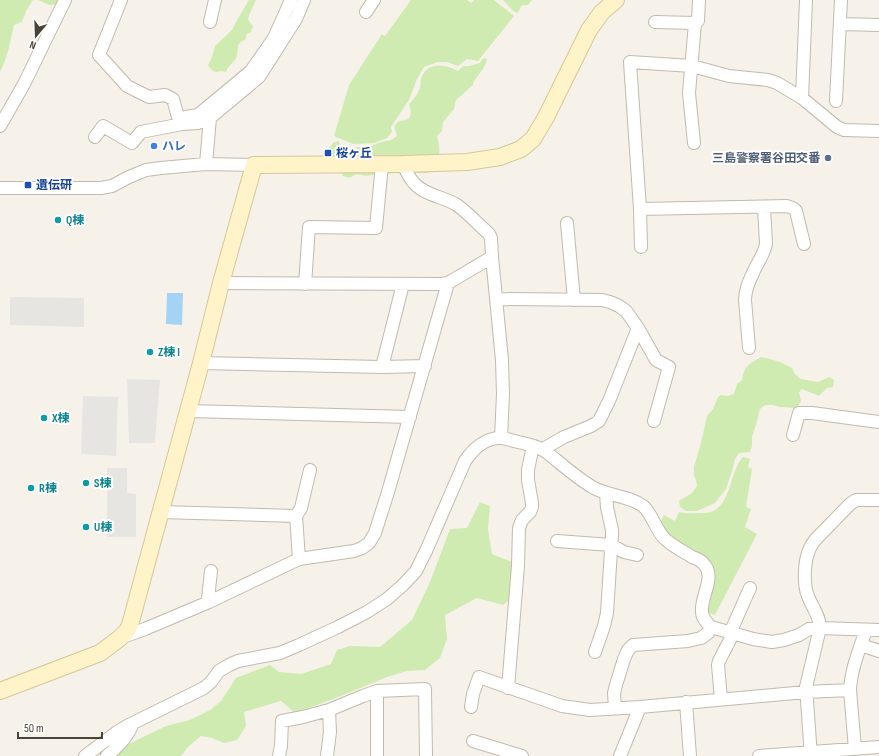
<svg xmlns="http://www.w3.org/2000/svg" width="879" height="756" viewBox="0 0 879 756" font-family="'Sofia Sans Condensed','Noto Sans JP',sans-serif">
<rect width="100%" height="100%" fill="#f6f2ea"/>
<!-- green -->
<path fill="#d0ebb1" d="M0,0H33L26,11L22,22L14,25C10,41 8,57 0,72Z
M38,0H60L59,4L49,5Z
M249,0H256L249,15L248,20L253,26L251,32L247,34L245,40C235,44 239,48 237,56C235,62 228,65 226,72C216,69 216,77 208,65L212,57L215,46L232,30L237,20Z
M411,0H467L471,3L474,0H494L514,16L478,61L467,59L458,66L447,62H438L424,67L417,79L409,100L391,127L392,132L387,138L374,143L353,144L334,136L349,85L382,34L385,36Z
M503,0H532L528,5H525L521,6L519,11L517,13C511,10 508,5 503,0Z
M483,58L487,59C486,64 483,70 479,74C477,78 473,80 473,85L456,100L454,109L443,122L442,131L437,136C442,155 439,158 428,173H393L386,174L372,175L366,176L357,174L349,178L343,176L338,161L333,158V152L329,148L334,142L339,141L340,148L343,155L349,157L354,153L357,147L366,148L381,142L391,140L397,136L394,126L399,121C412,120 412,116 409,104C414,99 418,94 420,88C421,84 420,80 422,76C430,61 446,65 458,71L463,66H469L480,63Z
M761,357C772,359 782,362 792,368L795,374L801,379L818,382L829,377L834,380L833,387L827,388L819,396L802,389L799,392L801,401L797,408L780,407L773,405H765L760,409L756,425L752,437V446L750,452L739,453L735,459L732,471L726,489L715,503L697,511H686L680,507L679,501L692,493L697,486L696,480L694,475V467L701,443L707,416L713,409L718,397L721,395L728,396L734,394L737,384L742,380C744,366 749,364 761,357Z
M743,457L750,459L748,467L752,469L746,507L751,509L745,527L757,534L715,615L709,613C706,601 713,589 714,578C714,574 713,569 712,565L703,557L669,535L660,523L664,515L675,521L679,512C686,514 692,513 698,513C702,513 707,513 711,512C732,504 729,472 743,457Z
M480,502L490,506L488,529L492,554L512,562L509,600L503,605L477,598L445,615L447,639L440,658L425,670L407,671L387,677L341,696L295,713L281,701L244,712L246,726L237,740L224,743L212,738L201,736L188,747L181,756H116L123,747L141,738L166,726L190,720L210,710L221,701L236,678L270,665L279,672L301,674L331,664L337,650L350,646L380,647L412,620L430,582L450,529L467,528Z"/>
<!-- parking -->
<path fill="#e7e5e1" d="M10,297L84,298V327L10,325Z
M127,379L160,380L155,443H129Z
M83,396L118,397L116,456L81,454Z
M107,468H127V493L136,494V537H107Z"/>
<!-- water -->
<path fill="#a4d3f4" d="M167,293H183L182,325L166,324Z"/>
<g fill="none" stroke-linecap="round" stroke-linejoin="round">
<defs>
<path id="street" d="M121,0L99,55L127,86L149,97L165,95L173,99L178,117
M366,12L374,0
M210,22L215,0
M655,22L695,23
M840,24L879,25
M802,98L806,0
M836,101L841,0
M186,117L198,115L251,71L274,38L291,0
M0,126L24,84L65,0
M95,137L103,126L132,143L141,132L182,124L198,123L210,118L259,77L296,19L304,0
M694,143L689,93L695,23L698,21L699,0
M206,164L210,118
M403,164C406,171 409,178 414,183C424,195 444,197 457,205C468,213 479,225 489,234L491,238L492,257L502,360L503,394L501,438
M0,188H101L112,186L129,177L146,170L161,168L206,164L254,165
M640,209L787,206C791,207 794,208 796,211L804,244
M567,223L574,300
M641,247L640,209L630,62L692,66L729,76L768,80L777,83L802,98L837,127L844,130L879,131
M221,283L442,284L448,283L492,257
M305,284L309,227L376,228L382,164
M496,299L602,300L610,302L619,306L626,311L638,328L656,360L669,367L654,421
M749,348L745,300C745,291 749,281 753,273C757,263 764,255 766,244L764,207
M201,363L382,367L425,366
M382,367L403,284
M188,411L410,417
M793,435L799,413H812L879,422
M543,449L564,437L591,426L599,421L609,401L638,328
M161,512L296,516L299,559
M296,516L301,508L310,470
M557,541L611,545L624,552L637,555
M209,602L208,599L211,571
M730,633L750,588
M120,638L145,629L209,602L299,559L354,551L362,548L369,543L375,533L388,492L448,283
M861,645L879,651
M595,652L604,626L607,613L612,535V530L607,507L606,493
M508,688L518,566L519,528L522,520L530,512L532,507V503L528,480V470L530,460L533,446
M721,699L718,665L719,661L733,634
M686,702L690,756
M471,707L473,694L479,677L562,706L590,710L640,707L806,692L850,690
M615,708L614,693L616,685L624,659L628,650L633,645L688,641L701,638L708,633L711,627
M473,741L522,756
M855,749L850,690C851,670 859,650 866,630
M85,756L117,732L127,726L204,688L211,682L219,671L229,665L238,661L280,653L299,645L338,627L367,612L387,599L403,585L416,571L426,551L465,461C473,449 486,437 502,438C509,439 516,442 523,443C529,445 537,446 543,450C547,452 551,456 555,459C567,469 580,480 594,488C609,496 630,496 643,506C651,512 656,530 664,538C672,546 683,551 692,557C696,558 700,560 703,563C717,577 700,596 702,612C702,618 707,623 711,627L753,639L772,642L784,640L799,635L809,629L820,628L879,630
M107,756C118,746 128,737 133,723
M279,756L281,746L282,721L303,717L329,710L363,696L377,691L425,689L426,756
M327,756L330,732L329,710
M377,756V691
M620,756L640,707
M759,756L879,747
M811,756L806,687L820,628C820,616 812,607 808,596C803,584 804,560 810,548C811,545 813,543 815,540L850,504L856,500H879"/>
<path id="secondary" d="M0,691L100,653L120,638L127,631L130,625L201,363L221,283L254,165L403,164L467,162L500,157L521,149L533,139L546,117L589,30L602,12L616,0"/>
</defs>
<!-- street casing -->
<use href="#street" stroke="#c2baac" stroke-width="14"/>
<!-- secondary casing -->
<use href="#secondary" stroke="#d7c798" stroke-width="18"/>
<!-- street -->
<use href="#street" stroke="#fff" stroke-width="12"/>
<!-- secondary -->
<use href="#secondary" stroke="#fff3ca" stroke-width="16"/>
</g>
<!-- markers -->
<circle fill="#3f7fe0" stroke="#fff" stroke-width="1.5" cx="154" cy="146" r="4"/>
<g fill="#1a4fb4" stroke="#fff" stroke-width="1.5">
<rect x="324" y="149" width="8" height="8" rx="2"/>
<rect x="24" y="181" width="8" height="8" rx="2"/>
</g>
<circle fill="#5c6f8a" stroke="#fff" stroke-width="1.5" cx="828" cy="158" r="4"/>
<g fill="#0f9aa8" stroke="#fff" stroke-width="1.5">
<circle cx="58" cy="220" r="4"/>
<circle cx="150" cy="352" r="4"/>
<circle cx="44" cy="418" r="4"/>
<circle cx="86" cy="483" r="4"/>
<circle cx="31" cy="488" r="4"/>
<circle cx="86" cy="527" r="4"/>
</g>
<g text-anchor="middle" stroke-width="4" stroke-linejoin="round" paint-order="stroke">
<!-- shop labels -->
<g font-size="12" font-weight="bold" fill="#366cbe" stroke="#fff" text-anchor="start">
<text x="162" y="150">ハレ</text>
</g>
<!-- transit labels -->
<g font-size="12" font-weight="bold" fill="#164399" stroke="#fff" text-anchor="start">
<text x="336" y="157">桜ヶ丘</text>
<text x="36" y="189">遺伝研</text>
</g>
<!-- service labels -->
<g font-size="12" font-weight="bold" fill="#4e5e75" stroke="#fff" text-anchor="end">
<text x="820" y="162">三島警察署谷田交番</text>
</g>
<!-- culture labels -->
<g font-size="12" font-weight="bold" fill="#0d838f" stroke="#fff" text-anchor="start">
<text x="66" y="224">Q棟</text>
<text x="158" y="356">Z棟 I</text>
<text x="52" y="422">X棟</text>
<text x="94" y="487">S棟</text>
<text x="39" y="492">R棟</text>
<text x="94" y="531">U棟</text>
</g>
</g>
<!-- north arrow -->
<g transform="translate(36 36) rotate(199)" stroke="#ffffff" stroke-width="3" paint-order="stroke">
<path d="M0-3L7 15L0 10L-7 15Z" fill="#4a4337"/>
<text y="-6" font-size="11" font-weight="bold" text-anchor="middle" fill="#4a4337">N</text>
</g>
<!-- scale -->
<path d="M18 732v6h84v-6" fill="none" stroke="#4a4337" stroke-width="2"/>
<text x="24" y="732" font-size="12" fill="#4a4337" stroke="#ffffff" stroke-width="3" paint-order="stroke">50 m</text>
</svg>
